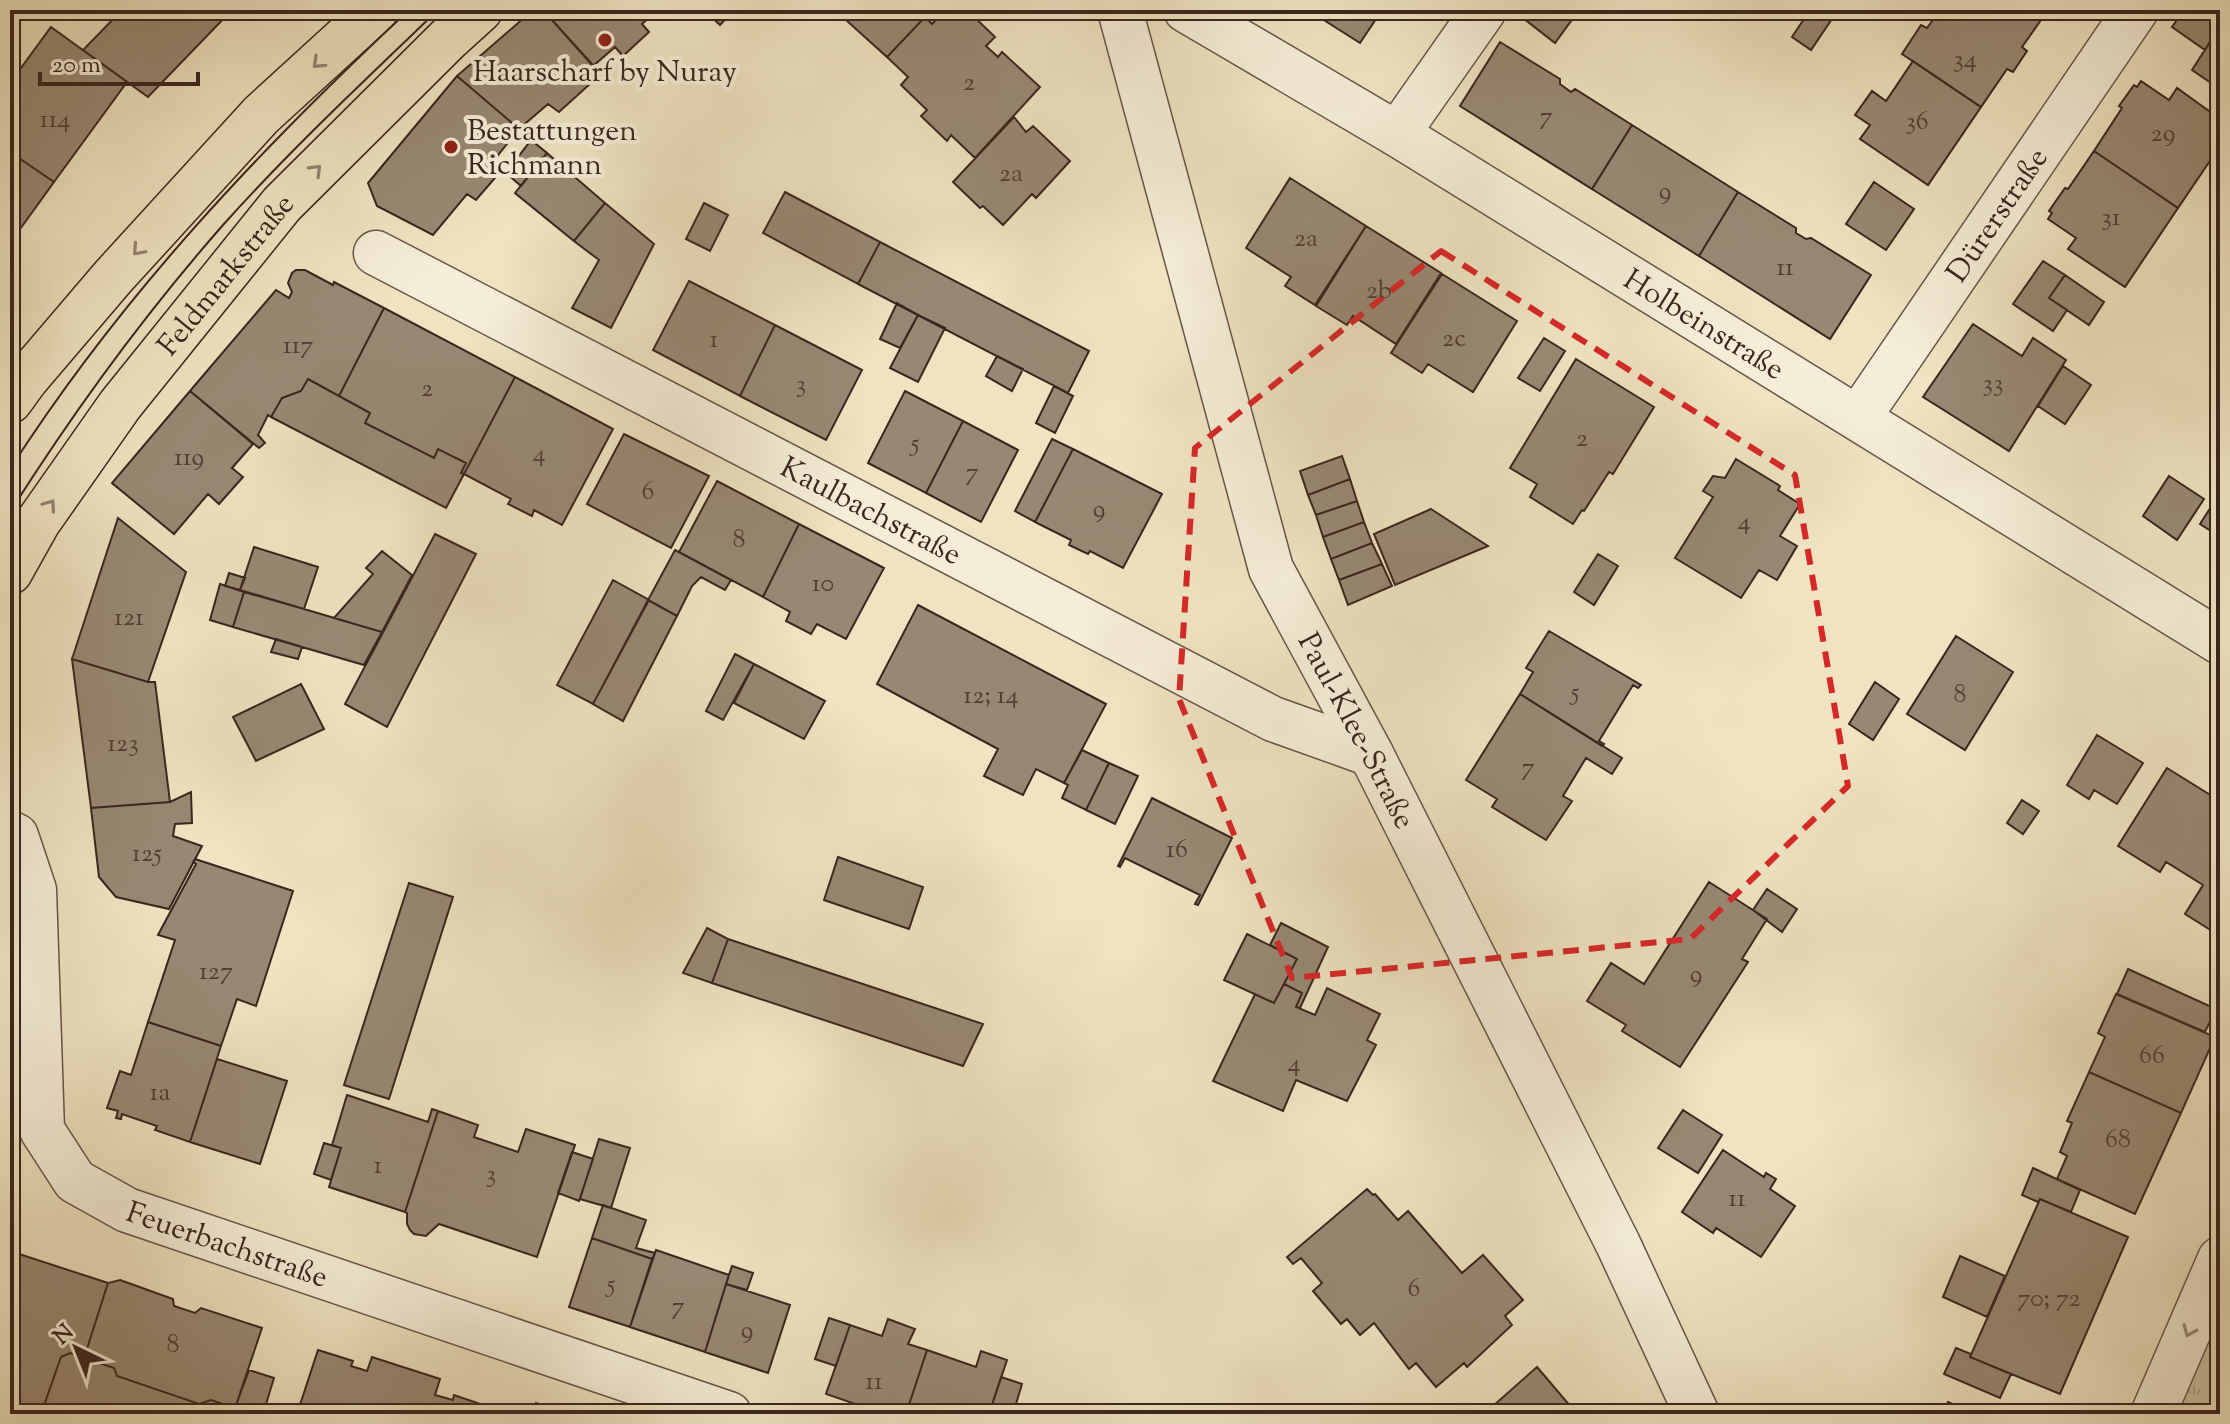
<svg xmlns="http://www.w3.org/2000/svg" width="2230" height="1424" viewBox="0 0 2230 1424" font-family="'Sorts Mill Goudy',serif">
<defs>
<pattern id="grass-tufts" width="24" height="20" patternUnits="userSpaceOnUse" patternTransform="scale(2)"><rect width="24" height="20" fill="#d0c3a5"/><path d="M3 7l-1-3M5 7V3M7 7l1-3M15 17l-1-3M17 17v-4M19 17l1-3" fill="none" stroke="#b3a78e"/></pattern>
</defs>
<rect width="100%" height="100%" fill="#efe3c1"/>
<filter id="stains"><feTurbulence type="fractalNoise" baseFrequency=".0025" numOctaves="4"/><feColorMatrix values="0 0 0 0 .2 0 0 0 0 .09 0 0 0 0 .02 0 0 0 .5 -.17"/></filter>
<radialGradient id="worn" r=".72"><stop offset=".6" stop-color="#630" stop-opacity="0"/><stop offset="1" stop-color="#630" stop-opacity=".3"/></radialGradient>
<!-- grass -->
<path fill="url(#grass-tufts)" stroke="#857462" stroke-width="2" d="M2220,1294V1414H2167Z"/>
<!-- building -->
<path fill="#988873" stroke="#3a261f" stroke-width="2" d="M122,10H232L148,97L83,50Z
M533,10H543L601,74L559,112L548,104L519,129L457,76Z
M543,10H657L642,24L649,32L623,56L615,47L593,66Z
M704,10H734L720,25Z
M835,10H918L925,17L887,57Z
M945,10H967L995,37L986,46L998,57L1002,52L1040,87L975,158L951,135L947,141L921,116L927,110L901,85L908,77L887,57L925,17L932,24Z
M1308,10H1382L1360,43Z
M1523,10H1579L1555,43L1519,15Z
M1810,10H1838L1811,50L1792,37Z
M1940,10H2048L2022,47L2027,51L2013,72L2007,69L1981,107L1902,54L1921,25L1927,28Z
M2184,10H2220V49L2210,42L2205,50L2172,27Z
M51,27L127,82L54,182L10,152V83Z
M1500,42L1560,79V84L1571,92L1575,89L1632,125L1592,189L1460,106Z
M2210,42L2220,49V89L2192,70Z
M1913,61L1981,107L1928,185L1860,139L1870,125L1855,115L1872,91L1886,101Z
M457,76L519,129L491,164L500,172L476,200L467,194L433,235L377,206L368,183Z
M2141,81L2169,100L2177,88L2220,119V146L2178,208L2094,151L2122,108L2119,106L2134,85L2137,87Z
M1014,117L1026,132L1033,126L1070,161L1036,198L1032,194L1003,225L983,206L980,208L953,182Z
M1632,125L1738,192L1699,256L1592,189Z
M531,140L547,153L521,186L506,173Z
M2094,151L2178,208L2125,287L2068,249L2076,238L2048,219L2052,213L2049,211L2065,188L2068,189Z
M10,152L54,182L10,243Z
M547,153L605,203L574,241L515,193Z
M1290,178L1366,226L1315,305L1285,286L1291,277L1246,248Z
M1874,182L1914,209L1886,250L1846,224Z
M785,192L880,242L858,284L763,233Z
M1738,192L1796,228V233L1806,239L1811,238L1871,275L1830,339L1699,256Z
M605,203L654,244L611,328L572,308L599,260L574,241Z
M704,203L728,215L710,251L686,239Z
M1366,226L1441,273L1396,344L1353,316L1347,325L1316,306Z
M880,242L1089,351L1068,393L858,284Z
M2043,261L2065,275L2049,298L2067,310L2053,331L2013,304Z
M296,270H305L333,285L334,282L384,308L339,396L308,379L301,391L282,398L271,417L268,415L258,435L265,443L259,448L190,391L276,290L289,298L292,292L288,283L292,273Z
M1442,274L1517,321L1473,392L1428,364L1422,373L1391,353Z
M2065,275L2104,302L2089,325L2049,298Z
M689,281L775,325L740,396L653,350Z
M897,303L918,315L900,348L880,339Z
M384,308L515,377L464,474L461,473L466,463L438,449L434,458L365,423L370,413L339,396Z
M918,315L945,328L918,382L890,368Z
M1973,324L2022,356L2033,338L2066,360L2009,451L1923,397Z
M775,325L862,370L826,440L740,396Z
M1544,338L1565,351L1540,391L1518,378Z
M997,356L1023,369L1012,391L986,376Z
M1576,359L1654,407L1613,474L1609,472L1584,511L1582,510L1573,524L1530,497L1537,484L1510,468Z
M2063,366L2091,385L2065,424L2038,406Z
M515,377L613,429L562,525L534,510L532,516L508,504L511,499L464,474Z
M308,379L370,413L365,423L434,458L438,449L466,463L461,473L464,474L446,508L271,417L282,398L301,391Z
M1054,386L1073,396L1055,433L1036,423Z
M190,391L253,444L232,468L243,477L219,504L208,494L174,534L112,483Z
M905,391L963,421L926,493L868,463Z
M963,421L1018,450L981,522L926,493Z
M624,434L709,476L671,548L587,504Z
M1052,439L1073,449L1035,522L1015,511Z
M1073,449L1162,494L1123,568L1090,551L1088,554L1069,545L1071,540L1035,522Z
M1342,456L1350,479L1308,495L1300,471Z
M1736,459L1780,486L1778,490L1800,504L1780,536L1797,546L1777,580L1759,570L1741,598L1675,558L1713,497L1703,491L1713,476L1725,478Z
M2169,476L2204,499L2177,540L2143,516Z
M1350,479L1357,501L1316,515L1308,495Z
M717,481L799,524L763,597L679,552Z
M2220,493V537L2200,524Z
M1357,501L1364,522L1323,537L1316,515Z
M1431,509L1488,546L1395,585L1374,534Z
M118,518L186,572L148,682L72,659Z
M1364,522L1372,543L1331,559L1323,537Z
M799,524L884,568L846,639L817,624L811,634L786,621L790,612L763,597Z
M435,534L476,554L387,727L345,704Z
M1372,543L1382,564L1339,580L1331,559Z
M254,547L318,567L304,609L240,590Z
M675,550L731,580L725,590L701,577L692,586L677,616L648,600Z
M382,551L412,575L382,632L334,618L373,574L366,568Z
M1598,554L1618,566L1594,605L1574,592Z
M1382,564L1392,586L1348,605L1339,580Z
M229,573L245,578L240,590L225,586Z
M613,580L649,600L593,704L557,685Z
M220,584L244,592L233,627L210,620Z
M244,592L304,609L382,632L364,665L233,627Z
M648,600L677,616L623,721L593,704Z
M918,605L1106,704L1064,783L1036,769L1023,795L984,776L998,749L877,684Z
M1549,631L1641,685L1638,688L1633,685L1599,741L1604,744L1602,746L1520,694L1533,672L1526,668Z
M1956,636L2013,672L1965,750L1907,714Z
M276,639L302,647L298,659L271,652Z
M735,654L754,664L723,720L706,711Z
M72,659L148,682H155L170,802L91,808Z
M754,664L825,701L804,739L734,703Z
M1875,682L1899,699L1873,740L1849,724Z
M301,684L324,729L256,761L233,717Z
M1520,694L1622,758L1612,774L1586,758L1563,796L1572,801L1546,840L1492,807L1497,799L1466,780Z
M2097,735L2143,763L2117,804L2094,790L2089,799L2067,785Z
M1082,750L1109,763L1086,810L1062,798L1068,785L1064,783Z
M1109,763L1138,776L1115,824L1086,810Z
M2167,768L2220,801V936L2185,914L2203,885L2166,862L2160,872L2118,846Z
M191,792L192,823L175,824L173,836L202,846L169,909L116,897L99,877L91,808L170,802Z
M1152,798L1232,838L1198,905L1195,904L1200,895L1125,858L1120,867L1118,866Z
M2022,800L2039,811L2023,834L2007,823Z
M838,857L923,887L909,929L824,900Z
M195,859L293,891L256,1006L237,999L221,1046L148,1022L175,940L158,935L196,864L193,862Z
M1709,882L1767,919L1742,959L1748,962L1680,1067L1622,1031L1626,1025L1587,1001L1611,963L1644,984Z
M409,883L453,897L389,1099L344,1085Z
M1767,889L1797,909L1782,932L1753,910Z
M1281,923L1328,947L1300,1008L1296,1007L1302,993L1284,984L1297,959L1270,945Z
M707,928L728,939L712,983L683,973Z
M1247,934L1297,959L1274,1003L1224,980Z
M728,939L983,1024L963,1066L712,983Z
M2128,969L2216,1009L2205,1032L2117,994Z
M1284,984L1302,993L1296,1007L1315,1015L1327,988L1380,1014L1367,1040L1376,1045L1347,1101L1296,1080L1283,1111L1213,1081L1255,994L1274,1003Z
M2116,994L2215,1037L2181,1113L2089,1072L2105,1037L2098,1033Z
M148,1022L221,1046L190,1142L155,1130L157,1126L122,1114L121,1119L116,1118L118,1111L107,1108L120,1071L131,1075Z
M217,1059L287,1081L260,1164L190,1142Z
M2089,1072L2181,1113L2135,1214L2057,1179L2067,1156L2060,1152L2072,1123L2067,1121Z
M347,1095L428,1122L432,1109L438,1111L405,1212L329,1187L341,1148L332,1145Z
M1683,1110L1722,1135L1698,1173L1658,1148Z
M438,1111L478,1125L474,1137L518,1152L526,1129L575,1145L537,1257L439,1224L426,1236L414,1234L410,1230L407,1224V1213L405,1212Z
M599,1139L630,1148L611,1208L580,1199Z
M324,1143L341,1148L331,1180L314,1174Z
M1723,1150L1764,1177L1766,1173L1776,1179L1770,1189L1795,1206L1761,1257L1716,1228L1713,1233L1682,1212Z
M572,1152L593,1159L579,1201L558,1193Z
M2033,1168L2080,1190L2071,1212L2040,1199L2038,1202L2022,1195Z
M1367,1189L1373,1195L1375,1194L1398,1220L1408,1211L1462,1273L1483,1255L1523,1300L1505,1316L1512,1325L1467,1367L1464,1363L1436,1387L1416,1363L1409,1369L1374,1323L1360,1335L1347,1319L1341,1324L1313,1291L1322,1283L1301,1258L1293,1264L1287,1257Z
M2040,1199L2128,1237L2060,1394L1970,1357Z
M603,1205L646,1220L636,1248L655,1253L652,1259L592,1238Z
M592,1238L652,1259L630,1327L569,1307Z
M656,1250L729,1275L705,1352L630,1327Z
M16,1253L108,1283L84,1358L70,1353L61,1357L41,1414H32L10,1407V1272Z
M1960,1256L2005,1276L1987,1317L1943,1297Z
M732,1266L753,1273L747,1290L726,1284Z
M120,1280L173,1299L174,1306L195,1313L201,1308L262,1328L235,1408L211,1400L199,1404L117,1376L114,1368L84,1358L108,1283Z
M726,1284L790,1305L768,1373L705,1352Z
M829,1318L850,1325L836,1366L815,1359Z
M888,1319L915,1329L908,1344L927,1350L906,1414H884L826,1394L850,1325L882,1336Z
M1956,1348L1971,1354L1970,1357L2011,1374L2000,1398L1944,1374Z
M318,1350L353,1361L351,1366L367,1371L372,1357L440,1379L435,1395L453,1400L454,1395L486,1406L484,1414H297Z
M927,1350L976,1367L981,1351L1007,1360L989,1414H906Z
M70,1353L114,1368L117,1376L199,1404L211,1400L235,1408L249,1370L274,1378L263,1414H41L61,1357Z
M1537,1367L1577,1414H1484Z
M1001,1377L1022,1384L1013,1414H989Z
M1948,1402L1976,1414H1943Z
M536,1403L570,1414H532Z
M10,1407L32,1414H10Z"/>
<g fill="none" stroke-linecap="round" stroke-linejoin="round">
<defs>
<g id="minor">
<path id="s1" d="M1120,10L1271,569L1371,754L1618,1244L1697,1414"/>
<path id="s2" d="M1186,10L1397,134L2220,642"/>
<path d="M1397,134L1484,10"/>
<path id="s3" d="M376,253L1273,719L1371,754"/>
<path id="s4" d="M1858,418L2136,10"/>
<path id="s5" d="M10,833L16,836L34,890L42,1130L75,1181L127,1210L729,1414"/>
<path d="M2153,1414L2220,1259"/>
</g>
<g id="major">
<path d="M10,401L26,379L113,277L261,115L376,10"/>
<path id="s6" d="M10,572L38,522L120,405L282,204L448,39L480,10"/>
</g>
</defs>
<!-- minor casing -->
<use href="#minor" stroke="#675548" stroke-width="47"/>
<!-- major casing -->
<use href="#major" stroke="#3a261f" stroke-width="47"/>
<!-- minor -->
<use href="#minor" stroke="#f5edd7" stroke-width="44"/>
<!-- major -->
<use href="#major" stroke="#efe3c1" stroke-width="44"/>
<!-- tram -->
<path stroke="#3a261f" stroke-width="2" d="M10,469C121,296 259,150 409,10
M10,512C74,411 144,315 223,225C291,149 365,80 438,10"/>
</g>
<!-- one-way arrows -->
<defs><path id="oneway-chevron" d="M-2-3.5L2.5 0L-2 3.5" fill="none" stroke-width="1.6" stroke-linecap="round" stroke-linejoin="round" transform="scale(2)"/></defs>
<g stroke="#948470">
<use href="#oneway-chevron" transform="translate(318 63) rotate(137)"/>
<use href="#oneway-chevron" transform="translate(316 170) rotate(-45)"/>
<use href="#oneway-chevron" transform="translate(138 250) rotate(132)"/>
<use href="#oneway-chevron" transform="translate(50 505) rotate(-55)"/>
</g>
<use stroke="#988a7b" href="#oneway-chevron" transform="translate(2189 1331) rotate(113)"/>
<!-- marked area -->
<path fill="none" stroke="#d62828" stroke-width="6" stroke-dasharray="16 10" stroke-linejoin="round" d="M1441,251L1795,475L1848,786L1690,939L1292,978L1179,699L1195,448Z"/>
<!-- markers -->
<g fill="#8f2418" stroke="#f5edd7" stroke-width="3">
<circle cx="605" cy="40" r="8"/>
<circle cx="451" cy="147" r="8"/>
</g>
<g text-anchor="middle" stroke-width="8" stroke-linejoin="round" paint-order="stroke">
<!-- number labels -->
<g font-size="26" fill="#523e34">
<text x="1965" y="67">34</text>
<text x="969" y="90">2</text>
<text x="1546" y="124">7</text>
<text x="55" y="127">114</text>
<text x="1917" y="129">36</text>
<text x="2163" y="141">29</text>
<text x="1011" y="181">2a</text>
<text x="1665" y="199">9</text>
<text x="2111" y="225">31</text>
<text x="1306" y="246">2a</text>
<text x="1785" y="275">11</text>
<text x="1379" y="298">2b</text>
<text x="1454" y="346">2c</text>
<text x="714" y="347">1</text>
<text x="298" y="353">117</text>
<text x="1993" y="391">33</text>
<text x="801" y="392">3</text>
<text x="427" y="396">2</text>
<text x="1582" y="446">2</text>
<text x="915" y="451">5</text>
<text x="539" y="461">4</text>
<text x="189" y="465">119</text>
<text x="972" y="480">7</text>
<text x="648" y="499">6</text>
<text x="1099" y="517">9</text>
<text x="1744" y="529">4</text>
<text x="739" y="547">8</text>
<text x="823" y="591">10</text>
<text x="129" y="625">121</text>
<text x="1575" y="700">5</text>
<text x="1960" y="702">8</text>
<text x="991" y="703">12; 14</text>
<text x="123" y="751">123</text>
<text x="1528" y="775">7</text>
<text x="1177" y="857">16</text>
<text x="147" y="861">125</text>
<text x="216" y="979">127</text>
<text x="1696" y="982">9</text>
<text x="2152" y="1063">66</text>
<text x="1294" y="1071">4</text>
<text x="160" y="1100">1a</text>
<text x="2118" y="1147">68</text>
<text x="378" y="1173">1</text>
<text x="491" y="1182">3</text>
<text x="1737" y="1206">11</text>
<text x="611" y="1292">5</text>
<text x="1414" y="1296">6</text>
<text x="2049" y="1306">70; 72</text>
<text x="678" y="1314">7</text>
<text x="747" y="1338">9</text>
<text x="173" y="1352">8</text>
<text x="874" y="1389">11</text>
</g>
<!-- poi labels -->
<g font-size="30" fill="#3a261f" stroke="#f5edd7">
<text x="605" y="81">Haarscharf by Nuray</text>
<text x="467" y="140" text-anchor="start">Bestattungen<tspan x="467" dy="34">Richmann</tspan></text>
</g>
<!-- street labels -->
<g font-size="30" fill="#3a261f" stroke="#f5edd7">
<text dy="10" stroke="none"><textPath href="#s4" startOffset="246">Dürerstraße</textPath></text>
<text dy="10" stroke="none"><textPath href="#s6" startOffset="368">Feldmarkstraße</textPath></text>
<text dy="10" stroke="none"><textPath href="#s2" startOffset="606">Holbeinstraße</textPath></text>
<text dy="10" stroke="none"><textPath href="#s3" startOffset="558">Kaulbachstraße</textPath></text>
<text dy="10" stroke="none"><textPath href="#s1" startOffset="762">Paul-Klee-Straße</textPath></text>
<text dy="10" stroke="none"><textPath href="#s5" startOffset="530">Feuerbachstraße</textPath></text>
</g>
</g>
<!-- margin -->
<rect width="2230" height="1424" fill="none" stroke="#efe3c1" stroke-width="40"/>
<rect x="12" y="12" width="2206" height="1400" fill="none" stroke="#3a261f" stroke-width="4"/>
<rect x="20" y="20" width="2190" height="1384" fill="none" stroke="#3a261f" stroke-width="2"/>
<!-- north arrow -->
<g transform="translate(76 1348) rotate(317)" stroke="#f5edd7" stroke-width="6" paint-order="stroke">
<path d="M0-6L14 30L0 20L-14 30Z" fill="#3a261f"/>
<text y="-12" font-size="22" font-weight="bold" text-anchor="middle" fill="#3a261f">N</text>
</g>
<!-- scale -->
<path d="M40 72v12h158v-12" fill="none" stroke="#3a261f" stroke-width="4"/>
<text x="52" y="72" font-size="24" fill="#3a261f" stroke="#f5edd7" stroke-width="6" paint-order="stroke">20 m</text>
<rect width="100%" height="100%" filter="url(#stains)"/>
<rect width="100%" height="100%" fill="url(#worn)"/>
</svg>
